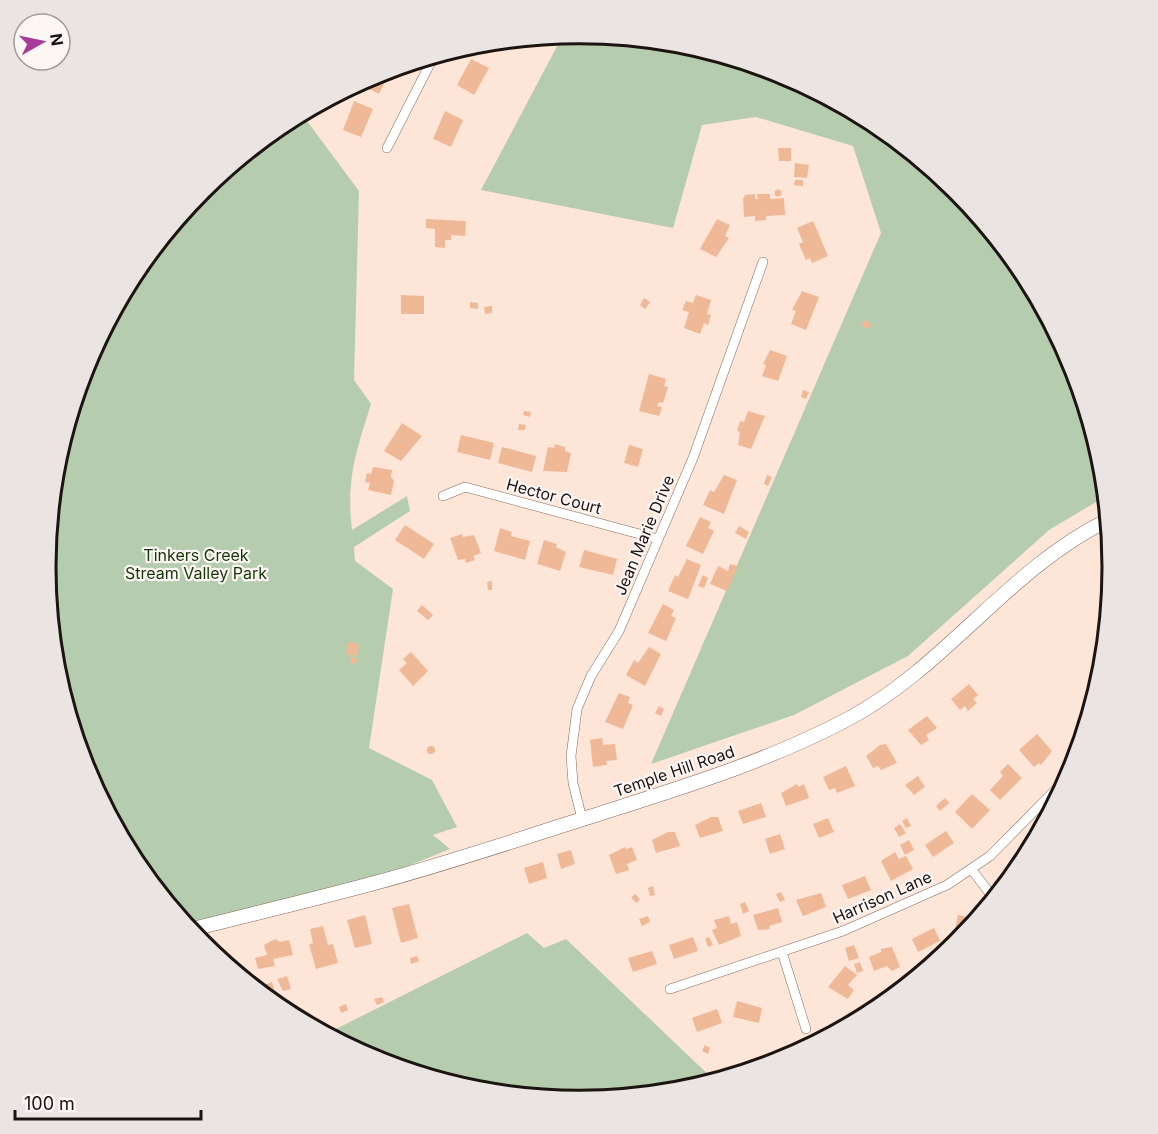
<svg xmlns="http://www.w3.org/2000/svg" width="1158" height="1134" viewBox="0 0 1158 1134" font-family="Inter,sans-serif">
<rect width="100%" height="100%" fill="#fde5d7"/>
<!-- green -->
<path fill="#b6ccae" d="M579,33L684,43L784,74L876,123L957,190L1023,271L1072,363L1103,463L1106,496L1049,530L908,656L794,715L651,764L881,233L853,146L756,117L702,125L673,228L481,190L563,35Z
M301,113L359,191L354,380L371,404C356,452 346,479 352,530L407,496L410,511L354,547L355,561L393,589L369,748L432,780L457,827L433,835L450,849L393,872L187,927L135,863L86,771L55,671L45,567L55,462L86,362L135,270L202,189L283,123Z
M527,933L544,948L566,939L715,1081L683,1091L579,1101L474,1091L374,1060L326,1034Z"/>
<!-- building -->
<path fill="#efb998" d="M471,59L489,68L474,95L457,85Z
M391,69L379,94L361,85L363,80Z
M354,101L373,109L361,137L343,130Z
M445,111L463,120L451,147L433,139Z
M778,148H791V161H779Z
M795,163L809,165L807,178L794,177Z
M795,180H803V186L794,185Z
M774.5 193a3.5 3.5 0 1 1 7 0a3.5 3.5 0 1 1-7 0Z
M755,194V199H758L757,194H770V199L784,198L785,215L766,216V220L755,221V216L744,217L743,199L745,195Z
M426,219L466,221L465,236L451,235V240H445V248L435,247V229L426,228Z
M717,219L730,225L725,236L729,238L716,257L700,249Z
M813,221L828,256L812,263L810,258L806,260L799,244L803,242L797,228Z
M802,291L819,297L806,330L791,324L796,311L792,310Z
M401,295L424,296V314H401Z
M696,295L711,300L707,314L711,315L708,325L704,323L700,334L684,328L689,312L682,310L686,301L693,303Z
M644,298L650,302L645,309L640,305Z
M470,302L478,303V309L470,308Z
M492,306V313L485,314L484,307Z
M864,320L872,324L869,329L861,326Z
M770,350L787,356L778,381L762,376L766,365L763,364Z
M649,374L666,379L664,386L668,387L663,403L659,402L657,406L662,407L659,416L639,411Z
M803,390L809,392L806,399L801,397Z
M524,411L531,412L530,417L523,415Z
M748,411L765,416L751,449L738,445L740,432L737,431L740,421L744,422Z
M402,423L422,436L401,461L384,451Z
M519,424L526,425L525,430H518Z
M461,435L494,443L490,460L457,452Z
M555,444L565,447V451L571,453L567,472L543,471L548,447L554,448Z
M629,445L643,449L638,467L624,463Z
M502,447L536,456L532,472L498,463Z
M373,467L392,470L391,477L394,481L391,495L368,490L370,483L365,482L367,473L371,474Z
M724,475L737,480L724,514L703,505L710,490L714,492Z
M767,475L772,477L768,486L764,484Z
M700,517L711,522L708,528L714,531L703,554L686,546Z
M405,525L434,544L424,559L395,540Z
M739,526L749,532L746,539L735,533Z
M500,528L512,532L511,536L530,541L525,560L494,551Z
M462,534L463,537L474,535L481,553L473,556L475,560L466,563L465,559L458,560L450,538Z
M544,540L557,544L556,547L566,552L560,571L537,564Z
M584,550L617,559L613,575L579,567Z
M687,559L701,565L688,599L668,591L675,575L678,577Z
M730,564L738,566L727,591L710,584L718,566L728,571Z
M703,575L708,578L704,588L698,586Z
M492,581V590H488L487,582Z
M663,604L674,610L671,616L676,618L666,641L648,633Z
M422,605L433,615L428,620L417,611Z
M348,642L359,644L357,656L346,654Z
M649,647L661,654L645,686L626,675L634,660L638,663Z
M411,652L428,671L413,686L399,670L407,663L403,659Z
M351,657L358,658L356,664L350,663Z
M969,684L978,695L973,699L977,703L968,711L965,706L960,710L951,699Z
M619,693L630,697L628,703L633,705L623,729L605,722Z
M659,706L664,709L661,716L655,713Z
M927,716L937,728L926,735L929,740L921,745L908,730Z
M1037,734L1052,751L1041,765L1039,763L1034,767L1019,750Z
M602,738L603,745L615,744L617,760L606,761L607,765L593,767L590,740Z
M886,744L897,763L881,770L878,766L873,768L866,756L880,745Z
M427 750a4 4 0 1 1 8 0a4 4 0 1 1-8 0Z
M1008,764L1022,778L1000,800L990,790L1003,776L1000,772Z
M846,766L855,786L837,793L835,788L829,790L823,777Z
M918,776L925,787L914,795L905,785Z
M797,784L798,787L804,784L809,798L786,806L781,793Z
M972,794L990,810L972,829L955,812Z
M945,798L949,803L940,811L936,806Z
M761,803L766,817L743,824L738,811Z
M711,817H718L723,831L700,838L695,825Z
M828,818L834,832L819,838L813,824Z
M907,818L911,826L906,828L902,821Z
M900,824L906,833L899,837L894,828Z
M946,831L954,843L933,857L925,845Z
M668,832H675L680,846L656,853L652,840Z
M780,834L785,849L770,854L765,839Z
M909,840L914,850L905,855L900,845Z
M625,847L626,849L632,847L637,860L627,864L629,870L616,874L609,855Z
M571,850L575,864L561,869L557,854Z
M895,852L899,859L906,856L913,869L891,881L881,861Z
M543,862L547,878L529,884L524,868Z
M865,876L871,890L848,899L842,885Z
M653,886L655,895L650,896L648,888Z
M781,892L785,900L780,902L776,894Z
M821,893L826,907L803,916L796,900Z
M635,894L640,899L637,903L631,898Z
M745,902L749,911L743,914L740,904Z
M409,904L418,938L401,943L392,908Z
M778,908L782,922L769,926L770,929L758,930L753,915Z
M365,915L372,944L355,948L347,920Z
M958,915L978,919L960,941L962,931L955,930Z
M648,916L650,922L642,926L639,919Z
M729,916L731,924L737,922L741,936L719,945L712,930L717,928L714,920Z
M323,926L328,945L333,944L338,963L316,969L309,944L313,943L310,929Z
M934,928L940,941L918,952L912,939Z
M693,937L698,951L674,959L669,945Z
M709,937L713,945L708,947L705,939Z
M275,939L280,942L289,940L293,955L273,959L275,966L258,969L255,958L267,955L264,945Z
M854,945L859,958L849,961L845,948Z
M892,947L900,967L892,971L887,966L874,971L869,957L881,952V949Z
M652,951L657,964L633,972L628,958Z
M230,954L235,972L217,957Z
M417,956L419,961L411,964L410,958Z
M860,962L863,971L857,973L854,964Z
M845,966L857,975L848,985L854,990L848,999L828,987Z
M287,976L291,989L283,991L277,979Z
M272,982L277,999L270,1001L266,997L262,986Z
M382,997L384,1002L377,1005L374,999Z
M737,1001L762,1008L759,1023L733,1017Z
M346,1004L348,1010L341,1013L339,1007Z
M717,1009L722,1023L697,1032L692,1018Z
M705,1045L710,1048L708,1054L702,1051Z"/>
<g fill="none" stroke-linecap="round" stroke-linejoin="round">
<defs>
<path id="minor" d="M387,148L434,56
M443,496L465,487L658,539
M582,819L573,783L571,756L577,709L591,676L619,631L693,458L763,262
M972,870L994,899
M782,952L806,1029
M670,989L843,931L947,885L990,856L1071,774"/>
<path id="secondary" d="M189,930C252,914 316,899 378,882C449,863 519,839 589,817C677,789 767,762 848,719C946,667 1009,568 1108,520"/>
</defs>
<!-- minor casing -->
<use href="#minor" stroke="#816d60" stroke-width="10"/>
<!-- secondary casing -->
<use href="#secondary" stroke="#816d60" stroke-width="15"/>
<!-- minor -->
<use href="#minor" stroke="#fff" stroke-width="9"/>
<!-- secondary -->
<use href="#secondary" stroke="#fff" stroke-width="14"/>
</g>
<g text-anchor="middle" stroke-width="4.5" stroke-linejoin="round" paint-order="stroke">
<!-- street labels -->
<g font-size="16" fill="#1c1410" stroke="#fcf7f4">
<text transform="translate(554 496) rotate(15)" y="6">Hector Court</text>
<text transform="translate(644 535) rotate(-67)" y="6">Jean Marie Drive</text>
<text transform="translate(674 771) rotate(-19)" y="6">Temple Hill Road</text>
<text transform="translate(882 897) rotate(-24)" y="6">Harrison Lane</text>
</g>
<!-- park labels -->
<g font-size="16" fill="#143605" stroke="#fcf7f4">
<text x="196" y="561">Tinkers Creek<tspan x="196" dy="18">Stream Valley Park</tspan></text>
</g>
</g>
<!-- crop -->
<path d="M0 0H1158V1134H0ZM56 567a523 523 0 1 1 1046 0a523 523 0 1 1-1046 0Z" fill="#eae5e2" fill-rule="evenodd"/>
<path fill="none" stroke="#1c1410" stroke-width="3" d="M56 567a523 523 0 1 1 1046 0a523 523 0 1 1-1046 0Z"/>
<!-- north arrow -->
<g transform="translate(42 42) rotate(81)"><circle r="28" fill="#fcf7f4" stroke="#a29c99" stroke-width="1.5"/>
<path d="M0-4.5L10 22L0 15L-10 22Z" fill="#a63b9b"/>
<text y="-9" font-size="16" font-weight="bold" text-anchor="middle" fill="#1c1410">N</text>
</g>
<!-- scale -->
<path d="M15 1110v9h186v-9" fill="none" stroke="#1c1410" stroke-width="3"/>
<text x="24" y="1110" font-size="18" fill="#1c1410" stroke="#fcf7f4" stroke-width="4.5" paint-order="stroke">100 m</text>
</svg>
